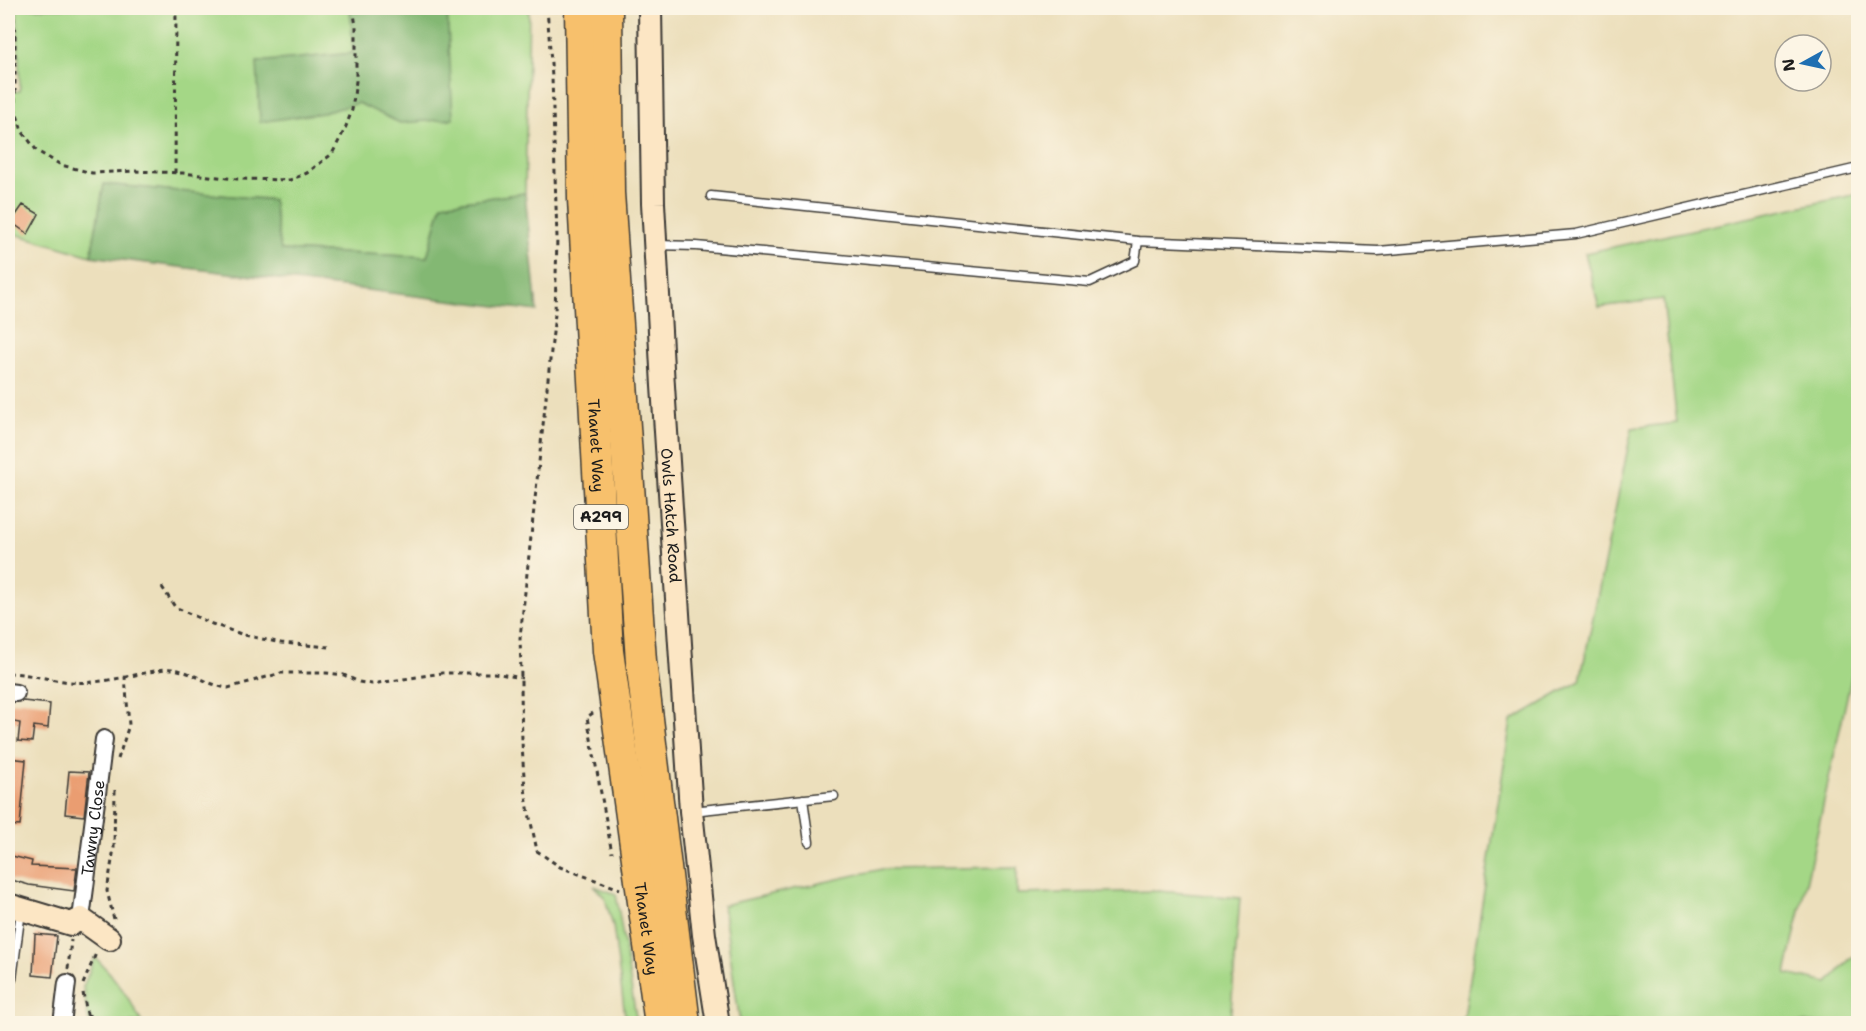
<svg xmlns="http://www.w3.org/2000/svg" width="1866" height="1031" viewBox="0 0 1866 1031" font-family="'Shantell Sans',sans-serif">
<rect width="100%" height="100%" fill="#fcf5e5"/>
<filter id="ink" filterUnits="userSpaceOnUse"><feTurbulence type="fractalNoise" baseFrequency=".0167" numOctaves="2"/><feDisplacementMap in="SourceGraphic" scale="12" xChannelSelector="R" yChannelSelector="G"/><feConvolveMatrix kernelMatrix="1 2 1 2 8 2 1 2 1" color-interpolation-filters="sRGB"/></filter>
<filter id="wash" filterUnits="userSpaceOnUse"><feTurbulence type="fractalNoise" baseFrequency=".008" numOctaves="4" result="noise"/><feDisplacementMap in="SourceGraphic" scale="24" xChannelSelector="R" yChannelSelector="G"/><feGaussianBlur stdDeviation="1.35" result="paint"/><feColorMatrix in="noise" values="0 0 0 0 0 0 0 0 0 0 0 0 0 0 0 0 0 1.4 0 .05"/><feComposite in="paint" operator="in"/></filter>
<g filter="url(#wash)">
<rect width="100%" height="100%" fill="#ecdfbc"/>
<!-- green -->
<path fill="#a4d786" stroke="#607a51" stroke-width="1.5" d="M17,8H529L525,193L442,204L427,257L280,250L273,200L104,184L91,256L8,232V92L20,91Z
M1858,194V647L1786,974L1828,983L1851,958L1858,957V1023H1463L1511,721L1580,681L1632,428L1677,423L1663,299L1599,307L1585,253Z
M1017,867V894L1159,891L1240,898L1230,1023H740L723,905L882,869Z
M594,886L616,894L637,1023H626L613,926L605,898Z
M95,957C115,977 130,998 142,1023H89L83,987Z"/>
<!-- forest -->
<path fill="#83b873" stroke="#506a48" stroke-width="1.5" d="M350,8H447L453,119L400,123L358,103L323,113L260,122L257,62L353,53Z
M104,184L273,200L281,250L427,257L442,204L525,193L537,311L91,256Z"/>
<g id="blocks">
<!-- building -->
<path fill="#ea9d71" d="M23,205L39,214L28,234L11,222Z
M23,701L50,704L48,728L34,726L32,742L18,741L20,723L8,721L10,703Z
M8,758L26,760L20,826L8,825Z
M69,771L89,772L84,816L65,814Z
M8,855L32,861L31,866L77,868L74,891L29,885L8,879Z
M35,934L57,936L52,977L33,975Z"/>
</g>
</g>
<g filter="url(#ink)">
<use href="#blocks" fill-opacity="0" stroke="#3b3934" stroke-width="1.5"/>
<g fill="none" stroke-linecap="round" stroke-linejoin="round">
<defs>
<path id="lane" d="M711,196L1138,241L1378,251L1576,234L1858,168
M655,245L696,246L1090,282L1135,261L1138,241
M803,799L809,842
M692,811L834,796
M12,979L21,911"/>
<g id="street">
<path d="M8,692L16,693"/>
<path id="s1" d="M81,919L104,739"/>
<path d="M62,1024L67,983"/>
</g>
<g id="secondary">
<path id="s2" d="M650,8L653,203L663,386L691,811L704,935L718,1024"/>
<path d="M8,905L71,924L81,919L109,939"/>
</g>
<g id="highway">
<path id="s3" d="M580,8L583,199L608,651L660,1024"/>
<path d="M607,8L609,193L641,661L685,1024"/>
</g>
</defs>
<!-- lane casing -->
<use href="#lane" stroke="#3b3934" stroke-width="11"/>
<!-- street casing -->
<use href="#street" stroke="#3b3934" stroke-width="20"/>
<!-- secondary casing -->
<use href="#secondary" stroke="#3b3934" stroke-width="26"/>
<!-- highway casing -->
<use href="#highway" stroke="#3b3934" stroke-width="33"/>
<!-- path -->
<path stroke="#3b3934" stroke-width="3" stroke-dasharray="4.5 4.5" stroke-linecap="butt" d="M13,8L15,34V108L22,131L37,151L61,165L92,173L134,171L183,173L237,179L290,180L307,173L332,154L345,129L352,110L356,81V26L353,8
M547,8L552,77L557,238L555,314L520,638C522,688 520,737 525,787C527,808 533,830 537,851L560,867L620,889
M175,173L176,8
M162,587L175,607L212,624L244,635L281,643L330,647
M8,673C38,674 62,685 94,682C112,680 131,676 149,672C156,671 165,668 172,669C192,671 209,686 228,688L281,673H326L344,675L359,682L372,684L442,673H494L522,678
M593,713L587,717L612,853
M118,759L129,725L125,677
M114,919L107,891L114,848L115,789
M68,969L71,940
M83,984L97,951
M83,993L89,1024
M86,1014L113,1024"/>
<!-- lane -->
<use href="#lane" stroke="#fff" stroke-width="8"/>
<!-- street -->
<use href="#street" stroke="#fff" stroke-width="16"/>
<!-- secondary -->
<use href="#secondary" stroke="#fce6c4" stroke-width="22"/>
<!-- highway -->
<use href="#highway" stroke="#f7c06c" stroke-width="30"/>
</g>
</g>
<g text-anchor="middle" stroke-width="6" stroke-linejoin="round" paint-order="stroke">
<!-- shield labels -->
<rect fill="#fcf5e5" stroke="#5f5d58" stroke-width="1.5" x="574" y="505" width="54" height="24" rx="4.5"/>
<g font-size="15" font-weight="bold" fill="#1c1c1c">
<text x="601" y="522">A299</text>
</g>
<!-- street labels -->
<g font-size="16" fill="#1c1c1c" stroke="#fcf5e5">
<text dy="6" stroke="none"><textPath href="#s3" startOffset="438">Thanet Way</textPath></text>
<text dy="6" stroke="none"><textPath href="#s2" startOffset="508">Owls Hatch Road</textPath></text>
<text dy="6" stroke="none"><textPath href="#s1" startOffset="92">Tawny Close</textPath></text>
<text dy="6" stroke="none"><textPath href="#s3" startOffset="924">Thanet Way</textPath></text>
</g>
</g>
<!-- margin -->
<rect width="1866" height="1031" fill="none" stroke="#fcf5e5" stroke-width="30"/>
<!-- north arrow -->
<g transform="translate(1803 63) rotate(262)"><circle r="28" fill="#fcf5e5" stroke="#a29e95" stroke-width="1.5"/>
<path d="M0-4.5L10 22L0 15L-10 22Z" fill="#1f6fb2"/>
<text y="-9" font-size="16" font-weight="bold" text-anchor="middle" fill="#1c1c1c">N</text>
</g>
</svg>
